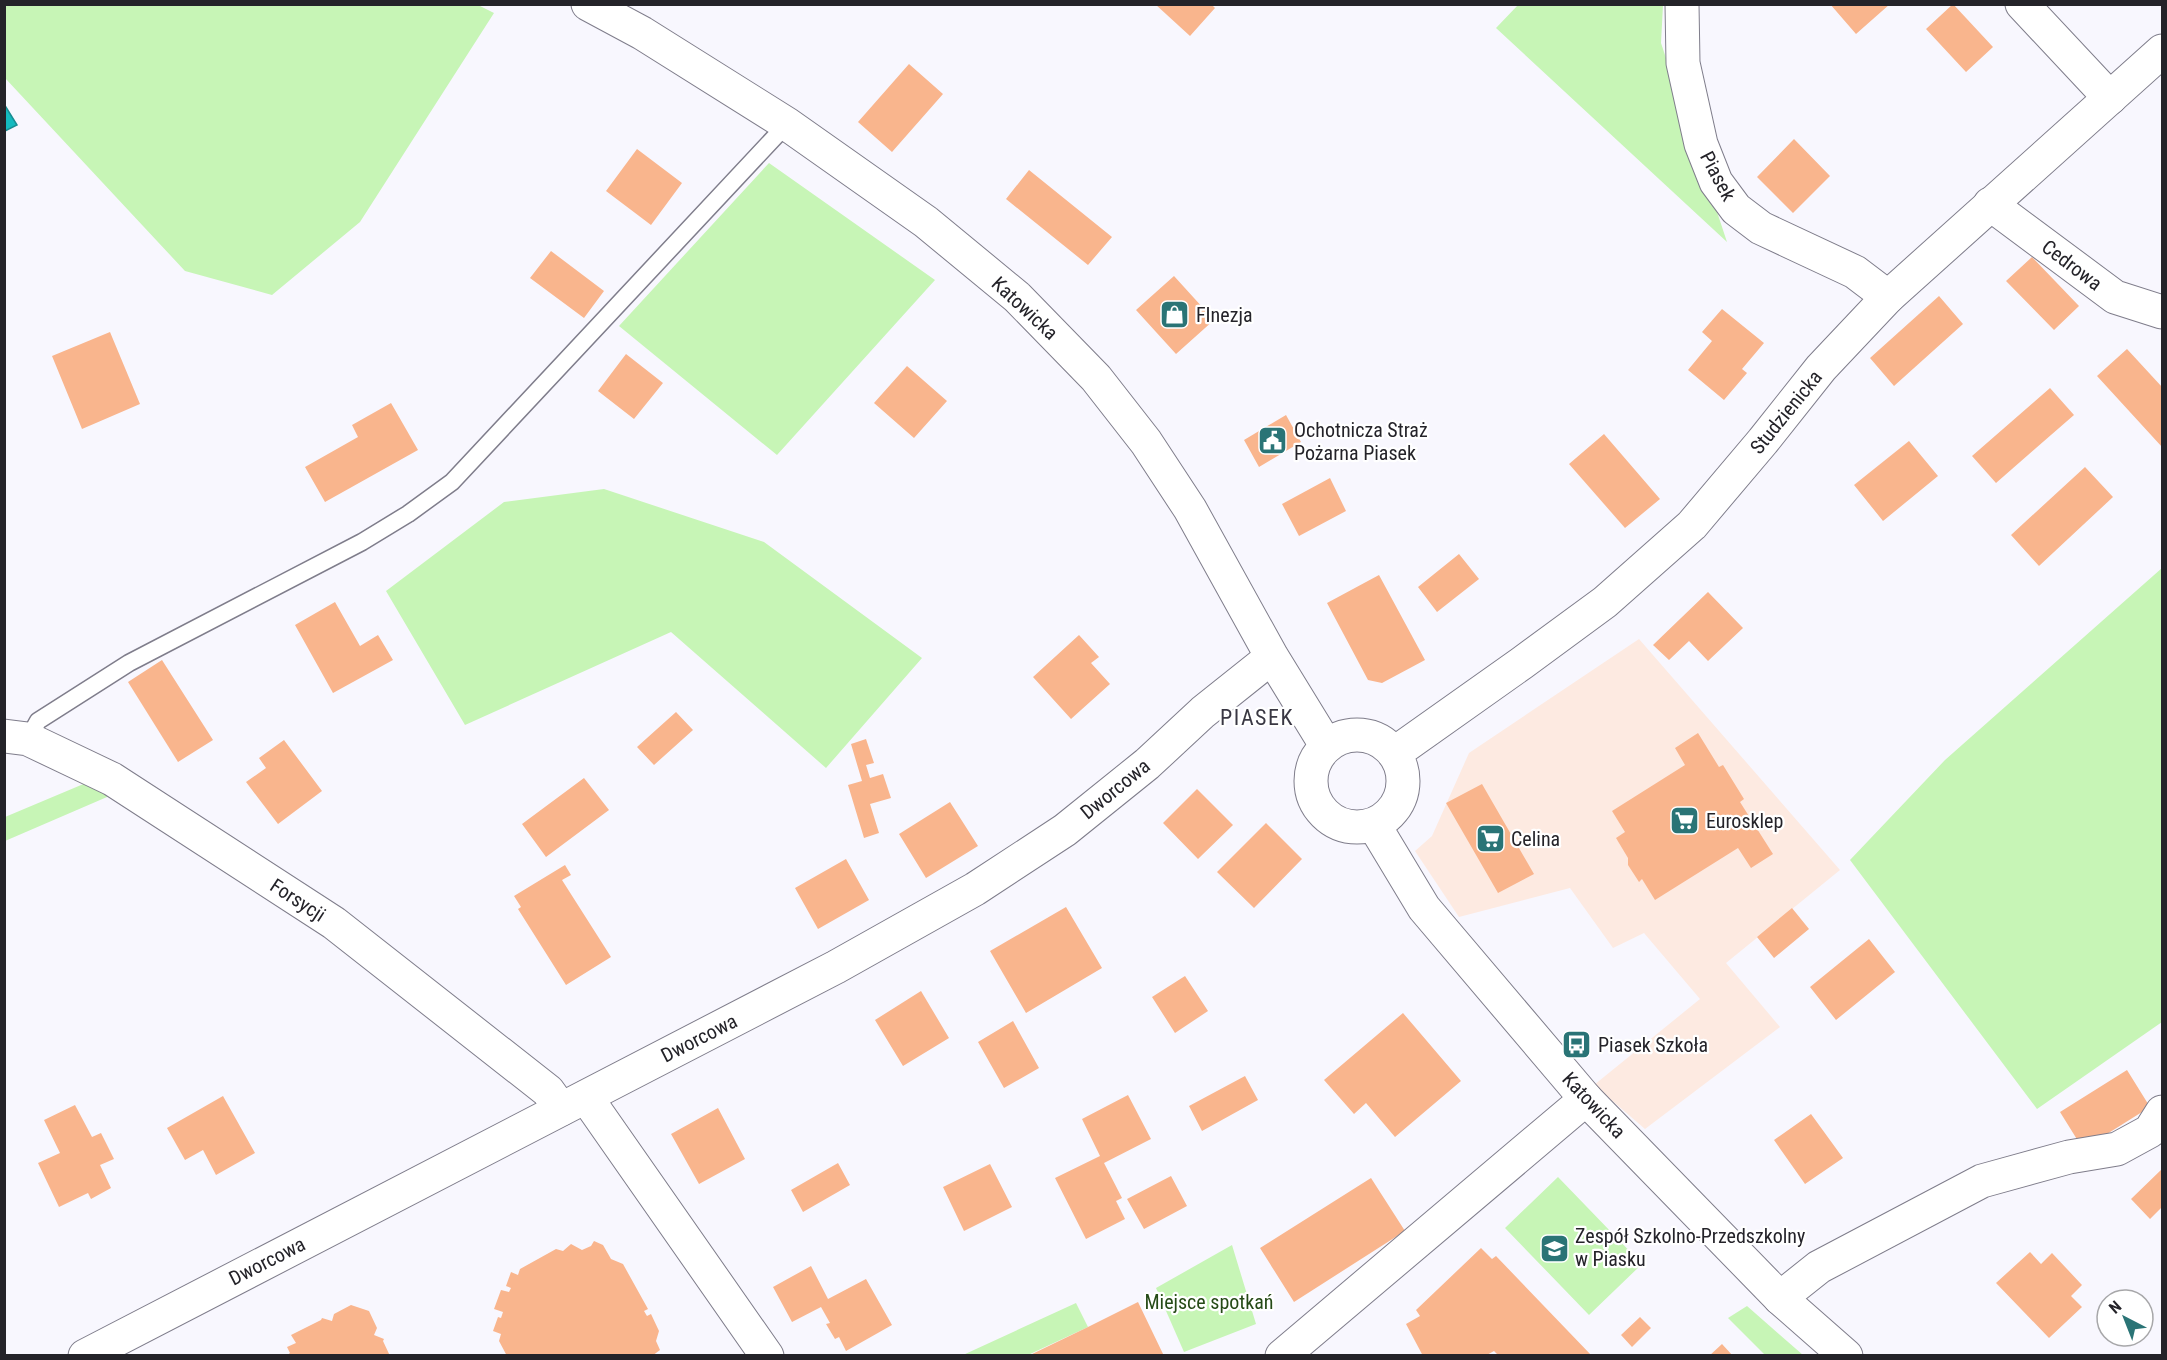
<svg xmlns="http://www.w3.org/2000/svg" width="2167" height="1360" viewBox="0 0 2167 1360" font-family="'Roboto Condensed',sans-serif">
<rect width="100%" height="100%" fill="#f8f7fe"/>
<!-- commercial -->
<path fill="#fdeae1" d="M1639,639L1840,870L1726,963L1780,1027L1645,1129L1594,1085L1700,999L1644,933L1613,948L1570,888L1459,917L1415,851L1432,836L1469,753Z"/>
<!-- green -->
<path fill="#c7f5b6" d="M476,4L494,13L360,222L272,295L185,271L5,78V5Z
M1518,5H1663L1661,43L1727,242L1496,28Z
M769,163L935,280L777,455L619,326Z
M604,489L764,542L922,658L826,768L671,632L465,725L386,591L504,502Z
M2162,568V1022L2037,1109L1850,860L1945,760Z
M93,780L114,794L5,841V817Z
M1558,1177L1642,1264L1589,1315L1505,1228Z
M1232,1245L1256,1324L1184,1352L1156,1288Z
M1076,1303L1088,1327L1028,1355H963Z
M1747,1306L1803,1355H1765L1728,1318Z"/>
<!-- water -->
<path fill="#14babf" stroke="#198d92" stroke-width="1.5" d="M4,104L17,125L5,131H4Z"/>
<!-- building -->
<path fill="#f9b58d" d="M1155,4H1211L1215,8L1190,36Z
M1830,4H1890L1856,34Z
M1953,4L1993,47L1966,72L1926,29Z
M909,64L943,94L892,152L858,122Z
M1794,139L1830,176L1793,213L1757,177Z
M637,149L682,183L651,225L606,191Z
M1029,170L1112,237L1088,265L1006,199Z
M551,251L604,291L584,318L530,278Z
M2032,257L2079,306L2054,330L2006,281Z
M1174,276L1214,320L1176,354L1136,310Z
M1939,296L1963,324L1894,386L1870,358Z
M1722,309L1764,343L1742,369L1747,373L1724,400L1688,370L1712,341L1702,332Z
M110,332L140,404L82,429L52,356Z
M2127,349L2162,387V447L2097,376Z
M626,354L663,383L634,419L598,391Z
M907,366L947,401L914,438L874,403Z
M2050,388L2074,415L1996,483L1972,456Z
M391,403L418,450L325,502L305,467L358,437L352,425Z
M1286,415L1301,442L1259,467L1244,440Z
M1604,434L1660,499L1625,528L1569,464Z
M1909,441L1938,476L1883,521L1854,485Z
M2085,467L2113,497L2039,566L2011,535Z
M1330,478L1346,511L1299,536L1282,504Z
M1459,554L1479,579L1437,612L1418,587Z
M1379,575L1425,660L1382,683L1368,680L1327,603Z
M1708,592L1743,628L1708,661L1689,641L1669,660L1653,645Z
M335,602L360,646L378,635L393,660L333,693L295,625Z
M1079,635L1099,657L1091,663L1110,684L1071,719L1033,677Z
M162,660L213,740L178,762L128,682Z
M676,712L693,730L654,765L637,747Z
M1698,733L1719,767L1723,765L1744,799L1740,802L1773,854L1751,868L1738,848L1655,900L1642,879L1639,882L1628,865V858L1616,838L1625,832L1612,811L1685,765L1675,748Z
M866,739L874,763L866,765L870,778L883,774L891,798L870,804L879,833L864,838L848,785L862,781L851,744Z
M284,740L322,791L278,824L246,782L266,768L259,758Z
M584,778L609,810L546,857L522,824Z
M1482,784L1534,874L1498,893L1446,803Z
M1197,789L1233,825L1198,859L1163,823Z
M950,802L978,846L926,878L899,834Z
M1266,823L1302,859L1254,908L1217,872Z
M846,859L869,900L818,929L795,888Z
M565,865L571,875L562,880L611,957L566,985L518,909L521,907L514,896Z
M1066,907L1102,968L1026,1013L990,951Z
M1792,908L1809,929L1774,958L1757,937Z
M1869,939L1895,972L1836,1020L1810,987Z
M1185,976L1208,1011L1175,1033L1152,997Z
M921,991L949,1038L903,1066L875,1020Z
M1403,1013L1461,1081L1395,1137L1366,1103L1354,1114L1324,1080Z
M1013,1021L1039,1068L1004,1088L978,1042Z
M2127,1070L2150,1107L2083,1149L2060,1112Z
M1245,1076L1258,1100L1202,1131L1189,1106Z
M1128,1095L1151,1139L1104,1163L1122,1198L1116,1201L1125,1219L1086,1239L1055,1178L1100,1156L1082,1119Z
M223,1096L255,1153L216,1175L203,1150L185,1160L167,1128Z
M75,1105L92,1137L101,1133L114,1159L100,1165L111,1188L91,1199L88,1193L59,1207L38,1163L60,1153L44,1120Z
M718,1108L745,1159L699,1184L671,1134Z
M1811,1114L1843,1158L1805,1184L1774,1140Z
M838,1163L850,1185L803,1212L791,1190Z
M990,1164L1012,1207L964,1231L943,1187Z
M2162,1169V1207L2150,1219L2131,1199Z
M1171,1176L1187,1206L1144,1229L1127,1199Z
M1371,1178L1405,1231L1294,1302L1260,1248Z
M594,1241L603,1245L611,1259L623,1264L648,1309L644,1311L647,1316L651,1314L659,1331L656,1341L660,1350L652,1356H507L499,1341L501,1334L493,1331L498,1317L501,1318L503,1312L494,1309L501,1290L509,1292L511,1288L506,1286L511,1272L518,1275L520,1269L556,1249L563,1251L571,1244L582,1250L591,1246Z
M1481,1248L1492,1259L1496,1256L1592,1356H1499L1494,1351L1485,1356H1423L1406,1324L1420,1316L1416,1310Z
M2030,1252L2041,1264L2052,1253L2082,1285L2071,1296L2082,1307L2049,1338L1996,1283Z
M811,1266L828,1299L866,1279L892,1325L846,1351L839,1337L835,1339L826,1324L830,1323L821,1307L792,1322L773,1287Z
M1138,1302L1164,1356H1028L1088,1327Z
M351,1305L369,1311L377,1328L374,1335L384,1339L383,1341L390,1356H286L290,1353L287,1347L296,1343L291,1335L321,1320L322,1318L332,1321L334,1314Z
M1640,1317L1651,1328L1632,1347L1621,1335Z
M1722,1344L1733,1356H1709Z"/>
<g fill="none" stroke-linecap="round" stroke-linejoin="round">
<defs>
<path id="lane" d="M28,739L38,721L129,663L362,542L408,514L452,482L787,124"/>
<path id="street" d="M1682,4L1683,63L1701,144L1716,182L1736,209L1761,228L1855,272L1888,297
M2022,4L2110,98
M1990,204L2115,297L2162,312
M4,736L28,739L112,779L334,923L548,1091L561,1109
M586,1097L767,1356
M1780,1298L1819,1267L1982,1181L2069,1157L2117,1149L2150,1131L2162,1112
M1282,1356L1586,1099"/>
<path id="secondary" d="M588,4L642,33L787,124L926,222L1017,297L1096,378L1146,442L1190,509L1272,657L1326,745
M1311 781a46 46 0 1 1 92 0a46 46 0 1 1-92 0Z
M1395,753L1522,663L1605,602L1692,525L1763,441L1821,368L1888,297L2162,51
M1374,825L1424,908L1586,1099L1780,1298L1846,1356
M85,1356L836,967L975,889L1065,830L1147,764L1203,712L1272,657"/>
</defs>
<!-- lane casing -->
<use href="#lane" stroke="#7f7d8b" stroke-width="19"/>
<!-- street casing -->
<use href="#street" stroke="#7f7d8b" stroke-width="35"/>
<!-- secondary casing -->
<use href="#secondary" stroke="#7f7d8b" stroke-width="35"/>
<!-- lane -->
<use href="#lane" stroke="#fff" stroke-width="16"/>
<!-- street -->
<use href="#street" stroke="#fff" stroke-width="33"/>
<!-- secondary -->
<use href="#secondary" stroke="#fff" stroke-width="33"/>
</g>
<!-- icons -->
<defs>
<symbol id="shop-square" viewBox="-11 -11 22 22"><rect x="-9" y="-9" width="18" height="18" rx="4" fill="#2a7476" stroke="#fff"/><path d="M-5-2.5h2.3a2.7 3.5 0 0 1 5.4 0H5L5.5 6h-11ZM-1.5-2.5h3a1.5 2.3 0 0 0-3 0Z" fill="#fff"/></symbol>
<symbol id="civic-square" viewBox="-11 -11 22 22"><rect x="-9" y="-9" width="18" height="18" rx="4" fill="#2a7476" stroke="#fff"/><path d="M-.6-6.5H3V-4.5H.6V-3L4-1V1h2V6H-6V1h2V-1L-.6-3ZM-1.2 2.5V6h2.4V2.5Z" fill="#fff"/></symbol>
<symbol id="supermarket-square" viewBox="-11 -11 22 22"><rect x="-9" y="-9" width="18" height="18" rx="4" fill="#2a7476" stroke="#fff"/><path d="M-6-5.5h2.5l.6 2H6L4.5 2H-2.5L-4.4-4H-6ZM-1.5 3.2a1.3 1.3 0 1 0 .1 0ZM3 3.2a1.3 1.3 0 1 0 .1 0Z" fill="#fff"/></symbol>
<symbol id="bus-square" viewBox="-11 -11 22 22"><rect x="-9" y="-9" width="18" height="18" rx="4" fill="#2a7476" stroke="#fff"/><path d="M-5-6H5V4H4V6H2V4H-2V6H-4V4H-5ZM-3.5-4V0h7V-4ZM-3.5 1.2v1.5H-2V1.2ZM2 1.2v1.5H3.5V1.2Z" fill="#fff"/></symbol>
<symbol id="school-square" viewBox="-11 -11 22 22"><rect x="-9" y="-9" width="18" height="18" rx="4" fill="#2a7476" stroke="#fff"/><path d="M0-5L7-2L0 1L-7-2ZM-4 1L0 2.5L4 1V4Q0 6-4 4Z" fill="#fff"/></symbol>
</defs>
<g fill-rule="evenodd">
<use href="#shop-square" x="1158" y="298" width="33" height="33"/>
<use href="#civic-square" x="1256" y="424" width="33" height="33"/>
<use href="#supermarket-square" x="1668" y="804" width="33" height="33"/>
<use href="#supermarket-square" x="1474" y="822" width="33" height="33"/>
<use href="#bus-square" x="1560" y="1028" width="33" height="33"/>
<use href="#school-square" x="1538" y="1232" width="33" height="33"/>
</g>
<g text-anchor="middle" stroke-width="4.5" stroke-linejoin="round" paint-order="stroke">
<!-- street labels -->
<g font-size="20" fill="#242329" stroke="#fff">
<text transform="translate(1718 176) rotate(62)" y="7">Piasek</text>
<text transform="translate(2072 265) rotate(37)" y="7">Cedrowa</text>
<text transform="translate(1025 308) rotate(43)" y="7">Katowicka</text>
<text transform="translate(1786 412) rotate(-51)" y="7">Studzienicka</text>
<text transform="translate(1115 789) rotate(-39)" y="7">Dworcowa</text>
<text transform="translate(298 900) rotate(33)" y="7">Forsycji</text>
<text transform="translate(699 1038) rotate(-27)" y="7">Dworcowa</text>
<text transform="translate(1594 1105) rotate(47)" y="7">Katowicka</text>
<text transform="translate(267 1261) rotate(-27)" y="7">Dworcowa</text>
</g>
<!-- poi labels -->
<g font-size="20" fill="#242329" stroke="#fff" text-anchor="start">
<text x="1196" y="322">FInezja</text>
<text x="1294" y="437">Ochotnicza Straż<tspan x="1294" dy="23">Pożarna Piasek</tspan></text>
<text x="1706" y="828">Eurosklep</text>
<text x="1511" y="846">Celina</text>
<text x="1598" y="1052">Piasek Szkoła</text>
<text x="1575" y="1243">Zespół Szkolno-Przedszkolny<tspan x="1575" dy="23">w Piasku</tspan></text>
</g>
<!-- park labels -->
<g font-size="20" fill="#254a16" stroke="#fff">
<text x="1209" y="1309">Miejsce spotkań</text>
</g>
<!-- quarter labels -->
<g font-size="22" letter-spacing="1.5" fill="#393743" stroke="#fff">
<text x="1257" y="725">PIASEK</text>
</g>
</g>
<!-- border -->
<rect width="2167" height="1360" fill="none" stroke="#242329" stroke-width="12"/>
<!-- north arrow -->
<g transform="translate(2125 1318) rotate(318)"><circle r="28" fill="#ffffff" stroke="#a7a7a9" stroke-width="1.5"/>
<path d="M0-4.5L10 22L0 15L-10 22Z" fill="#2a7476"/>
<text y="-9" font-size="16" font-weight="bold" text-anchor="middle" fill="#242329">N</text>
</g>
</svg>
